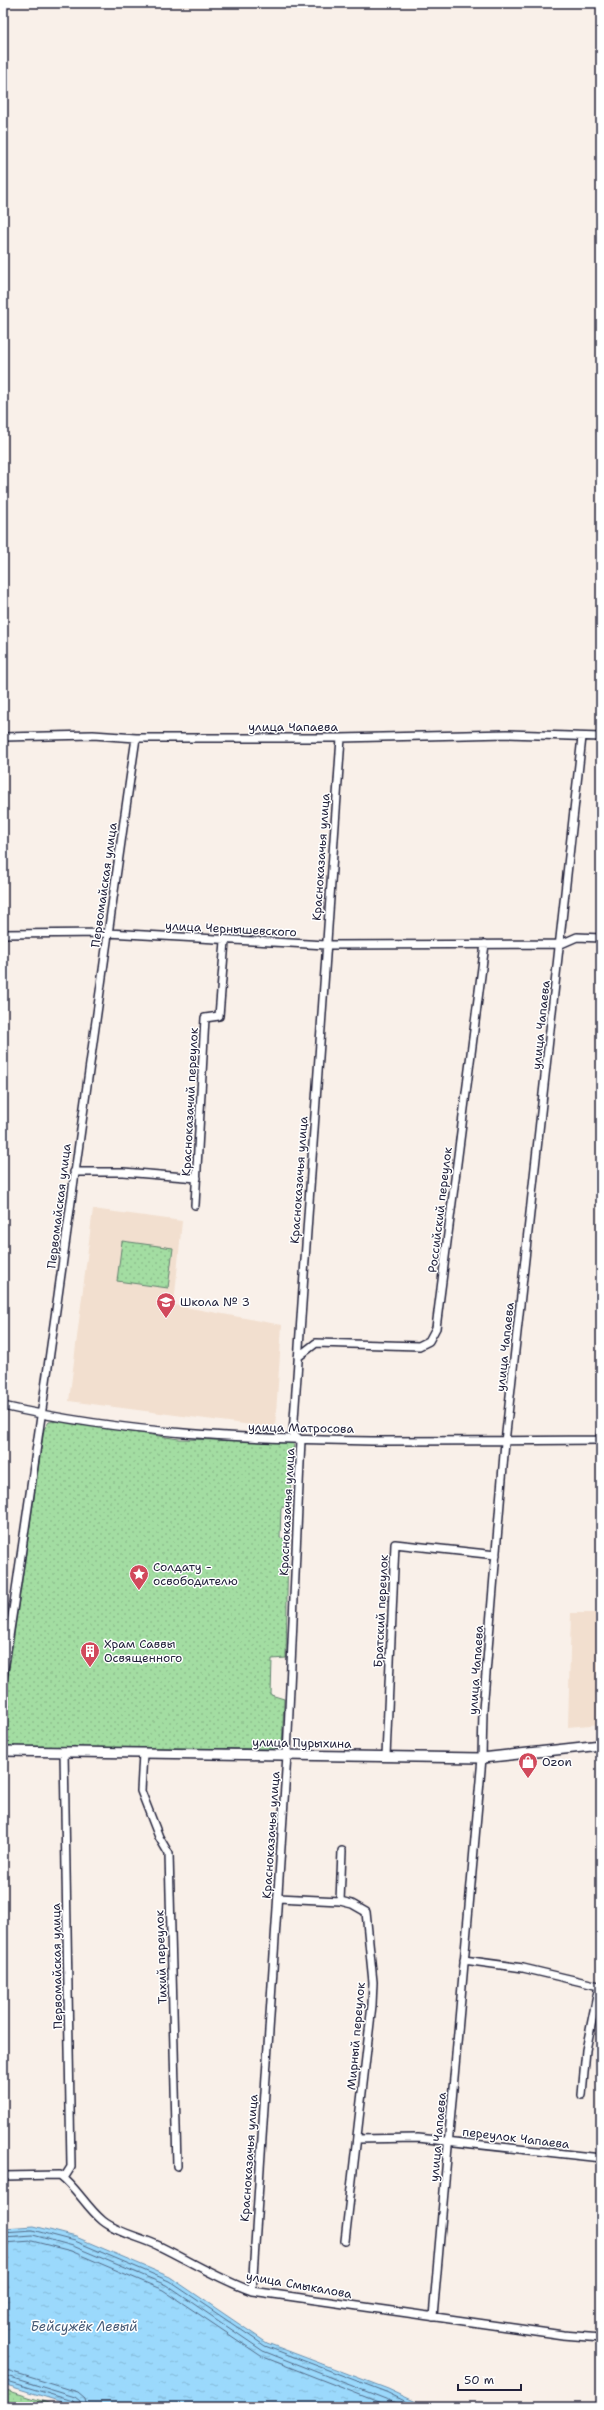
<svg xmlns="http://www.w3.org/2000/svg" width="604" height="2410" viewBox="0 0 604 2410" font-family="'Shantell Sans',sans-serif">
<defs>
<pattern id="grass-dots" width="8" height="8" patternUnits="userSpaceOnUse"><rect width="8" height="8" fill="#a3dda2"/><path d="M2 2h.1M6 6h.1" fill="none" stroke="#8cbd8c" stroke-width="1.8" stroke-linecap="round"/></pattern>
<pattern id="water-ripples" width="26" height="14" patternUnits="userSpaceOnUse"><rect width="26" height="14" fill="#9bd9fc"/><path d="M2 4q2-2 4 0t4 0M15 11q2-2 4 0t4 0" fill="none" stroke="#85bad9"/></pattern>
</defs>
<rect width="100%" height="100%" fill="#f9f0e9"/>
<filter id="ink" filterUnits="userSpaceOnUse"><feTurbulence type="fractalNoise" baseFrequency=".025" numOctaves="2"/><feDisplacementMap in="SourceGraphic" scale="8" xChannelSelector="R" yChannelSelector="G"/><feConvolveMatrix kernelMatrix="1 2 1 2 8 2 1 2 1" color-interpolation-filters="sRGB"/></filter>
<g filter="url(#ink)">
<!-- built -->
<path fill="#f2dfcf" d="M93,1209L182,1221L174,1305L282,1325L275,1428L69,1401Z
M571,1613H601V1724L568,1727Z"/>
<!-- grass -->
<path fill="url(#grass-dots)" stroke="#62806e" d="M122,1241L173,1248L168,1288L117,1281Z
M59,1421L179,1439L294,1442L289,1505L281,1508L280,1538L288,1539L286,1658L272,1659L271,1695L284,1699L282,1749L6,1747L3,1741V1710L44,1429L49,1422Z
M3,2389L61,2407H3Z"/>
<!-- water -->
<path fill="url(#water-ripples)" stroke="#6b90af" d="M34,2226L76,2237L170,2277L267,2343L388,2389L427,2407H78L3,2384V2228Z"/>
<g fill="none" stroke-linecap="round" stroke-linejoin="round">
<!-- shore -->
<path stroke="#526b88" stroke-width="1" d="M3,2232L33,2230L75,2241L169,2281L265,2346L386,2392L417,2407
M3,2237L33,2235L73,2246L166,2285L263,2351L406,2407
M3,2243L32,2241L71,2251L163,2290L261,2356L391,2407
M3,2369L78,2392L85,2398L87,2407
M3,2375L75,2397L80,2401L81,2407
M3,2380L73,2401L76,2407"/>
<defs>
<path id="minor" d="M3,737L93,735L136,738H341L507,734L601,737
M3,934L108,933L326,945L561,944L577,937L601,938
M74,1172H123L197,1178
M195,1205L205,1018L219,1016L225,941
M298,1357L316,1343L419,1346L429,1341L436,1328L485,944
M3,1406C125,1434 248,1439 372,1441C448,1441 525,1441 601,1440
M600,1440L601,1430
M3,1676C51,1364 90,1051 136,738
M64,1751L71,2167L64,2178
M143,1753L141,1791L159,1837L169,1854L177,2166
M386,1756L395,1544L496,1555
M342,1851L340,1901L352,1904L366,1912L373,1982L372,2005L345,2241
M278,1898L340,1901
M464,1960L523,1968L599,1986
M582,2095L586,2050L599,1986H601
M357,2139L418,2138L601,2158
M3,2176L60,2175C77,2188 86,2207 103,2221C118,2233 141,2237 159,2246C190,2261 218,2279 252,2291L563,2335L601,2338
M252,2291L287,1755L301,1440L293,1434L341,738
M433,2317L482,1758L483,1710L505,1442L582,737"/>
<path id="tertiary" d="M3,1751L482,1758L601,1745"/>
</defs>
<!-- minor casing -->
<use href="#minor" stroke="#22223b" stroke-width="10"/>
<!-- tertiary casing -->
<use href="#tertiary" stroke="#22223b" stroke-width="12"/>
<!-- minor -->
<use href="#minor" stroke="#fff" stroke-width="7"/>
<!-- tertiary -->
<use href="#tertiary" stroke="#fff" stroke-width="9"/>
</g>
</g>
<!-- icons -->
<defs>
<symbol id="school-pin" viewBox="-11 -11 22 30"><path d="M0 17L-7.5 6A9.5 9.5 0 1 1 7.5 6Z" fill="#d1495b" stroke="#fff"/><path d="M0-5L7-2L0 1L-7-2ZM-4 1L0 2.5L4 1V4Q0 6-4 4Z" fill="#fff"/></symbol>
<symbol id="sight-pin" viewBox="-11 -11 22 30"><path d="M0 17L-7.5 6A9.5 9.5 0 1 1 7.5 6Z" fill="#d1495b" stroke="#fff"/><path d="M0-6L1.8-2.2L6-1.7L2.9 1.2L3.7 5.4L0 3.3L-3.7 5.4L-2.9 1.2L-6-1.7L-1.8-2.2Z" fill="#fff"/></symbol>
<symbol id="building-pin" viewBox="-11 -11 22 30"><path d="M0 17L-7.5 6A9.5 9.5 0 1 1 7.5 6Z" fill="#d1495b" stroke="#fff"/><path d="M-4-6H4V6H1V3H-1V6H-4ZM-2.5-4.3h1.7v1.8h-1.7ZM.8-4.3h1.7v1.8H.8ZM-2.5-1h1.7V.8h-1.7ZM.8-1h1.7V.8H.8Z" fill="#fff"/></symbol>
<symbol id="shop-pin" viewBox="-11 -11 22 30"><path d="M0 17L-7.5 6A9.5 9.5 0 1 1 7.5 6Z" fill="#d1495b" stroke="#fff"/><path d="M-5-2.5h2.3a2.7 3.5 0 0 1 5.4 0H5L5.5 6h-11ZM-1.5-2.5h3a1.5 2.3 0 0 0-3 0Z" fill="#fff"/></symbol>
</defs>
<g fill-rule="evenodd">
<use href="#school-pin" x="155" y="1291" width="22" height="30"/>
<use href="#sight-pin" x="128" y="1563" width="22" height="30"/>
<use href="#building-pin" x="79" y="1640" width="22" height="30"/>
<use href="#shop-pin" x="517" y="1751" width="22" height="30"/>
</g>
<g text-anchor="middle" stroke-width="3" stroke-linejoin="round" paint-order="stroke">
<!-- street labels -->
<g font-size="12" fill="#22223b" stroke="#fff">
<text x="293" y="731">улица Чапаева</text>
<text transform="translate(321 857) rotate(-86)" y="4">Красноказачья улица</text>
<text transform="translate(104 885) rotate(-82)" y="4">Первомайская улица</text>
<text transform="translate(231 929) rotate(3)" y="4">улица Чернышевского</text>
<text transform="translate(541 1025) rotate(-84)" y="4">улица Чапаева</text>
<text transform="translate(190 1102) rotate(-87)" y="4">Красноказачий переулок</text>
<text transform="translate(299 1180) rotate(-86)" y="4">Красноказачья улица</text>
<text transform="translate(59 1206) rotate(-83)" y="4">Первомайская улица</text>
<text transform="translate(440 1210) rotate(-83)" y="4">Российский переулок</text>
<text transform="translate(505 1347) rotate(-84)" y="4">улица Чапаева</text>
<text transform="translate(301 1428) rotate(1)" y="4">улица Матросова</text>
<text transform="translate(287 1512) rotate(-87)" y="4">Красноказачья улица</text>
<text transform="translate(381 1611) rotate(-87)" y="4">Братский переулок</text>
<text transform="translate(476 1670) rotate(-86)" y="4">улица Чапаева</text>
<text transform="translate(302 1743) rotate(1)" y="4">улица Пурыхина</text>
<text transform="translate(271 1835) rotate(-86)" y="4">Красноказачья улица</text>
<text transform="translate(161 1957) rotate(-92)" y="4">Тихий переулок</text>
<text transform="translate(57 1966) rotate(-91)" y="4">Первомайская улица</text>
<text transform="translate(356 2036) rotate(-85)" y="4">Мирный переулок</text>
<text transform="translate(438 2137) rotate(-85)" y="4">улица Чапаева</text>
<text transform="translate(516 2138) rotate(7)" y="4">переулок Чапаева</text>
<text transform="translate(249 2158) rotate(-86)" y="4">Красноказачья улица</text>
<text transform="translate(299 2285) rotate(10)" y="4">улица Смыкалова</text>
</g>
<!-- poi labels -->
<g font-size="12" fill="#22223b" stroke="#fff" text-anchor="start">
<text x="180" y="1306">Школа № 3</text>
<text x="153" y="1571">Солдату -<tspan x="153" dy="14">освободителю</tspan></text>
<text x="104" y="1648">Храм Саввы<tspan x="104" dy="14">Освященного</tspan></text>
<text x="542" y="1766">Ozon</text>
</g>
<!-- water labels -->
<g font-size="13" font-style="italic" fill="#465975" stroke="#fff">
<text x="84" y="2331">Бейсужёк Левый</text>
</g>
</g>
<!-- margin -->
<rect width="604" height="2410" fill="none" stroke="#fff" stroke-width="16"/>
<rect x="8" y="8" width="588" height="2394" fill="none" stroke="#22223b" stroke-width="1.5" filter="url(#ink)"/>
<!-- scale -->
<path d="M458 2384v6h63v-6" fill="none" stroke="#22223b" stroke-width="2"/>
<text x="464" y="2384" font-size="12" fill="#22223b" stroke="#ffffff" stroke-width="3" paint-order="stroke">50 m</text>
</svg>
